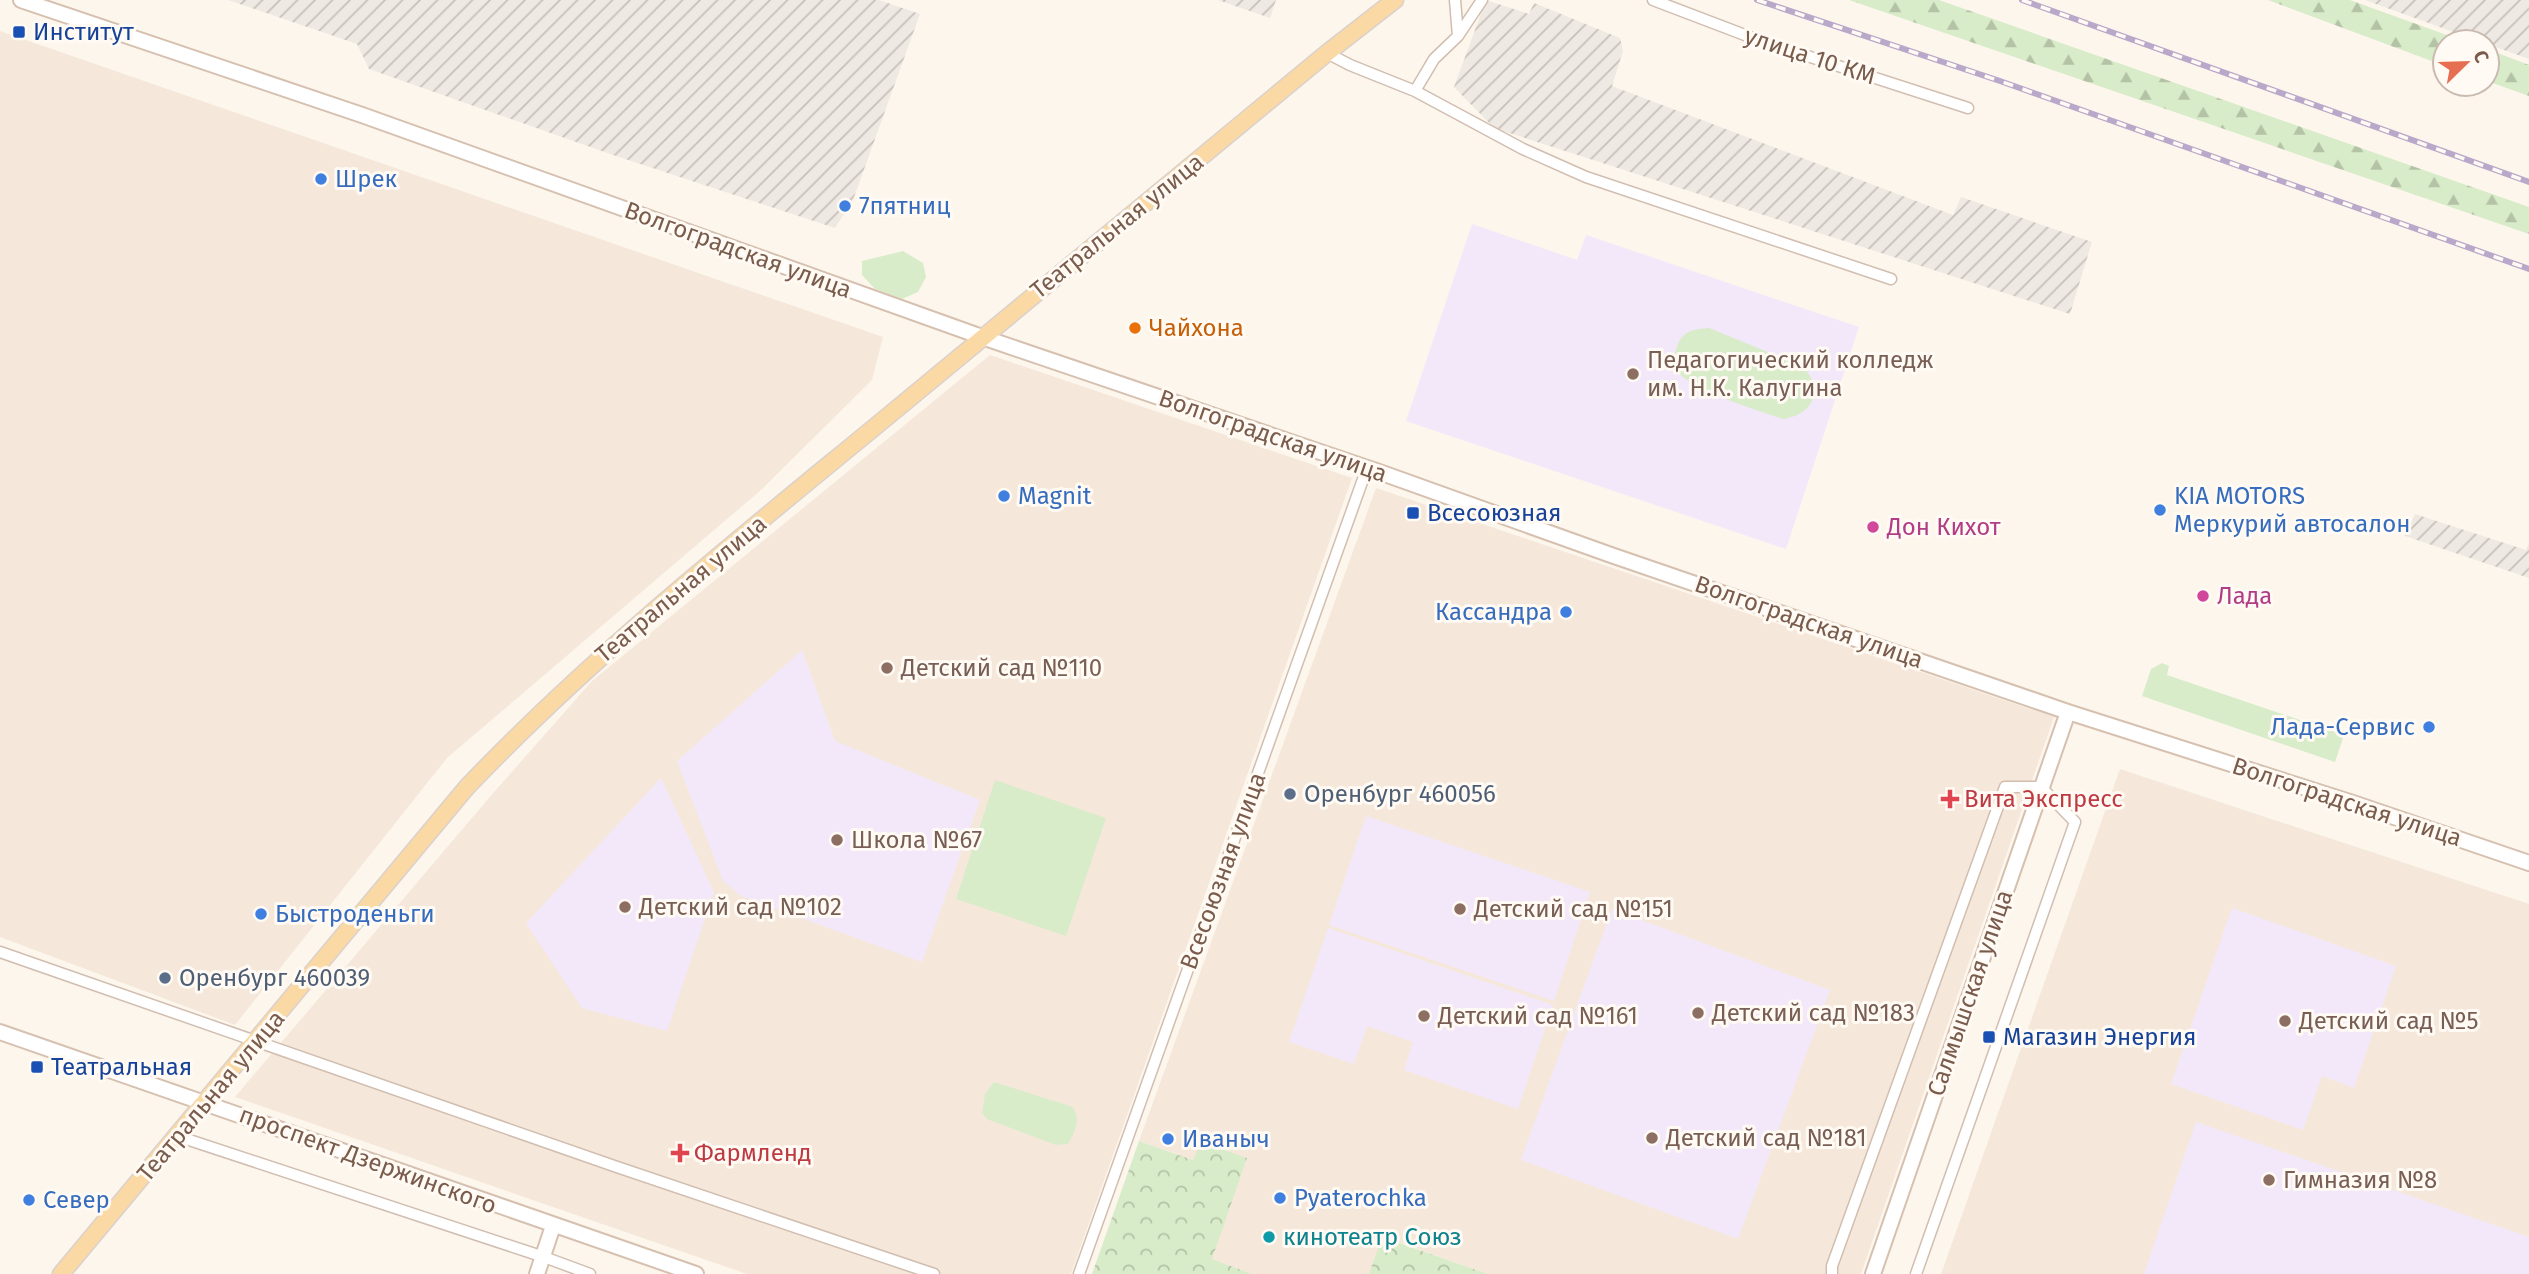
<svg xmlns="http://www.w3.org/2000/svg" width="2529" height="1274" viewBox="0 0 2529 1274" font-family="'Fira Sans',sans-serif">
<defs>
<pattern id="industrial-furrows" width="10" height="10" patternUnits="userSpaceOnUse" patternTransform="scale(1.75)"><rect width="10" height="10" fill="#efe9e4"/><path d="M-1 1l2-2M0 10L10 0M9 11l2-2" fill="none" stroke="#c7c0bb"/></pattern>
<pattern id="forest-firs" width="22" height="20" patternUnits="userSpaceOnUse" patternTransform="scale(1.75)"><rect width="22" height="20" fill="#d8ecc9"/><path d="M5 1l3.5 6h-7zM16 11l3.5 6h-7z" fill="#b4c2a5"/></pattern>
<pattern id="park-crowns" width="20" height="18" patternUnits="userSpaceOnUse" patternTransform="scale(1.75)"><rect width="20" height="18" fill="#d8ecc9"/><path d="M2 6a3 3 0 1 1 6 0M12 15a3 3 0 1 1 6 0" fill="none" stroke="#b4c2a5"/></pattern>
</defs>
<rect width="100%" height="100%" fill="#fdf6ec"/>
<!-- residential -->
<path fill="#f5e8da" d="M0,31L883,337L872,380L761,490L447,758L235,1025L0,937Z
M990,355L1352,478L1071,1274H747L235,1097L488,799L592,681Z
M1376,488L2054,717L1861,1274H1488L1383,1237L1369,1274H1252L1212,1259L1194,1160L1139,1141Z
M2120,769L2529,904V1274H1941Z"/>
<!-- industrial -->
<path fill="url(#industrial-furrows)" d="M228,0H879L920,14L853,200L835,228L613,155L369,69L357,44Z
M1218,0H1276L1270,18Z
M1486,0L1529,14L1534,3L1620,38L1623,51L1612,86L1953,215L1961,197L2092,242L2070,314L1494,128L1454,87Z
M2365,0H2529V59L2487,44V42H2481Z
M2415,514L2526,550L2529,543V578L2405,536Z"/>
<!-- education -->
<path fill="#f3e8fa" d="M1472,224L1577,260L1586,235L1859,327L1786,549L1406,421Z
M802,650L835,741L980,800L922,962L741,896L723,881L677,761Z
M661,778L714,892L667,1031L582,1008L526,923Z
M1366,816L1590,892L1554,1001L1329,925Z
M2232,908L2396,966L2354,1088L2322,1076L2303,1130L2171,1084Z
M1612,909L1830,990L1738,1239L1521,1160Z
M1328,928L1553,1005L1518,1109L1404,1070L1413,1042L1367,1026L1354,1064L1289,1042Z
M2196,1122L2529,1237V1274H2144Z"/>
<!-- grass -->
<path fill="#d8ecc9" d="M903,251L923,263L926,277L918,292L902,299L875,289L862,275V261Z
M1709,328L1802,366C1825,388 1814,415 1783,419C1760,411 1687,389 1677,370C1672,361 1675,352 1678,344C1684,330 1695,329 1709,328Z
M2162,663L2169,666L2167,675L2344,735L2335,762L2142,696L2151,669Z
M995,780L1106,818L1066,936L956,899Z
M994,1082L1073,1107C1081,1121 1075,1131 1068,1144L1056,1145L987,1119L982,1113L985,1094Z"/>
<!-- forest -->
<path fill="url(#forest-firs)" d="M1849,0H1939L2529,207V234Z
M2268,0H2350L2466,42H2445V66Z
M2487,49L2529,65V96L2487,81Z"/>
<!-- park -->
<path fill="url(#park-crowns)" d="M1139,1141L1193,1160L1201,1142L1247,1158L1212,1259L1252,1274H1092Z
M1382,1237L1488,1274H1369Z"/>
<g fill="none" stroke-linecap="round" stroke-linejoin="round">
<defs>
<path id="street" d="M1455,0L1458,36
M1653,0L1758,40L1968,108
M1327,53L1350,65L1415,91L1523,149L1586,177L1891,279
M1415,91L1434,59L1458,36L1482,0
M0,952L617,1167L934,1274
M177,1136L544,1257L590,1274
M1079,1274L1367,468
M1832,1274V1266L2005,787H2041L2075,822L1916,1274"/>
<path id="secondary" d="M21,0L362,115L982,337L1382,473L1611,555L2068,712L2353,803L2529,863
M0,1032L696,1274
M537,1274L553,1226
M1873,1274L2068,712"/>
<path id="primary" d="M61,1274L467,787C593,655 736,541 876,426C1027,302 1177,177 1327,53L1395,0"/>
</defs>
<!-- street casing -->
<use href="#street" stroke="#d1beb0" stroke-width="13"/>
<!-- secondary casing -->
<use href="#secondary" stroke="#d6c0b0" stroke-width="18"/>
<!-- primary casing -->
<use href="#primary" stroke="#dad1cd" stroke-width="19"/>
<!-- street -->
<use href="#street" stroke="#fff" stroke-width="10"/>
<!-- secondary -->
<use href="#secondary" stroke="#fff" stroke-width="14"/>
<!-- primary -->
<use href="#primary" stroke="#fbd9a5" stroke-width="16"/>
<defs>
<path id="rail" d="M1757,0L2000,81L2529,269
M2022,0L2529,182"/>
</defs>
<!-- rail casing -->
<use href="#rail" stroke="#b9a8c9" stroke-width="6"/>
<!-- rail -->
<use href="#rail" stroke="#fffaf3" stroke-width="3.5" stroke-dasharray="10" stroke-linecap="butt"/>
</g>
<!-- markers -->
<g fill="#1a4fb4" stroke="#fffaf3" stroke-width="2.5">
<rect x="12" y="25" width="14" height="14" rx="3.5"/>
<rect x="1406" y="506" width="14" height="14" rx="3.5"/>
<rect x="1982" y="1030" width="14" height="14" rx="3.5"/>
<rect x="30" y="1060" width="14" height="14" rx="3.5"/>
</g>
<g fill="#3f7fe0" stroke="#fffaf3" stroke-width="2.5">
<circle cx="321" cy="179" r="7"/>
<circle cx="845" cy="206" r="7"/>
<circle cx="1004" cy="496" r="7"/>
<circle cx="2160" cy="510" r="7"/>
<circle cx="1566" cy="612" r="7"/>
<circle cx="2429" cy="727" r="7"/>
<circle cx="261" cy="914" r="7"/>
<circle cx="1168" cy="1139" r="7"/>
<circle cx="1280" cy="1198" r="7"/>
<circle cx="29" cy="1200" r="7"/>
</g>
<circle fill="#e8710a" stroke="#fffaf3" stroke-width="2.5" cx="1135" cy="328" r="7"/>
<g fill="#8d6e63" stroke="#fffaf3" stroke-width="2.5">
<circle cx="1633" cy="374" r="7"/>
<circle cx="887" cy="668" r="7"/>
<circle cx="837" cy="840" r="7"/>
<circle cx="625" cy="907" r="7"/>
<circle cx="1460" cy="909" r="7"/>
<circle cx="1698" cy="1013" r="7"/>
<circle cx="1424" cy="1016" r="7"/>
<circle cx="2285" cy="1021" r="7"/>
<circle cx="1652" cy="1138" r="7"/>
<circle cx="2269" cy="1180" r="7"/>
</g>
<g fill="#d1479c" stroke="#fffaf3" stroke-width="2.5">
<circle cx="1873" cy="527" r="7"/>
<circle cx="2203" cy="596" r="7"/>
</g>
<g fill="#5c6f8a" stroke="#fffaf3" stroke-width="2.5">
<circle cx="1290" cy="794" r="7"/>
<circle cx="165" cy="978" r="7"/>
</g>
<g fill="#e0444e" stroke="#fffaf3" stroke-width="2.5">
<path d="M1946.5 788.5h7v7h7v7h-7v7h-7v-7h-7v-7h7z"/>
<path d="M676.5 1142.5h7v7h7v7h-7v7h-7v-7h-7v-7h7z"/>
</g>
<circle fill="#0f9aa8" stroke="#fffaf3" stroke-width="2.5" cx="1269" cy="1237" r="7"/>
<g text-anchor="middle" stroke-width="6" stroke-linejoin="round" paint-order="stroke">
<!-- transit labels -->
<g font-size="24" fill="#164399" stroke="#fffaf3" text-anchor="start">
<text x="33" y="40">Институт</text>
<text x="1427" y="521">Всесоюзная</text>
<text x="2003" y="1045">Магазин Энергия</text>
<text x="51" y="1075">Театральная</text>
</g>
<!-- street labels -->
<g font-size="24" fill="#7a5c4d" stroke="#fffaf3">
<text transform="translate(1810 56) rotate(18)" y="8">улица 10 КМ</text>
<text transform="translate(1117 226) rotate(-39)" y="8">Театральная улица</text>
<text transform="translate(738 250) rotate(20)" y="8">Волгоградская улица</text>
<text transform="translate(1273 436) rotate(19)" y="8">Волгоградская улица</text>
<text transform="translate(681 589) rotate(-40)" y="8">Театральная улица</text>
<text transform="translate(1809 622) rotate(19)" y="8">Волгоградская улица</text>
<text transform="translate(2347 802) rotate(18)" y="8">Волгоградская улица</text>
<text transform="translate(1223 871) rotate(-70)" y="8">Всесоюзная улица</text>
<text transform="translate(1970 993) rotate(-71)" y="8">Салмышская улица</text>
<text transform="translate(211 1096) rotate(-50)" y="8">Театральная улица</text>
<text transform="translate(368 1160) rotate(20)" y="8">проспект Дзержинского</text>
</g>
<!-- shop labels -->
<g font-size="24" fill="#366cbe" stroke="#fffaf3" text-anchor="start">
<text x="335" y="187">Шрек</text>
<text x="859" y="214">7пятниц</text>
<text x="1018" y="504">Magnit</text>
<text x="2174" y="504">KIA MOTORS<tspan x="2174" dy="28">Меркурий автосалон</tspan></text>
<text x="1552" y="620" text-anchor="end">Кассандра</text>
<text x="2415" y="735" text-anchor="end">Лада-Сервис</text>
<text x="275" y="922">Быстроденьги</text>
<text x="1182" y="1147">Иваныч</text>
<text x="1294" y="1206">Pyaterochka</text>
<text x="43" y="1208">Север</text>
</g>
<!-- food labels -->
<g font-size="24" fill="#c56008" stroke="#fffaf3" text-anchor="start">
<text x="1149" y="336">Чайхона</text>
</g>
<!-- education labels -->
<g font-size="24" fill="#785e54" stroke="#fffaf3" text-anchor="start">
<text x="1647" y="368">Педагогический колледж<tspan x="1647" dy="28">им. Н.К. Калугина</tspan></text>
<text x="901" y="676">Детский сад №110</text>
<text x="851" y="848">Школа №67</text>
<text x="639" y="915">Детский сад №102</text>
<text x="1474" y="917">Детский сад №151</text>
<text x="1712" y="1021">Детский сад №183</text>
<text x="1438" y="1024">Детский сад №161</text>
<text x="2299" y="1029">Детский сад №5</text>
<text x="1666" y="1146">Детский сад №181</text>
<text x="2283" y="1188">Гимназия №8</text>
</g>
<!-- hotel labels -->
<g font-size="24" fill="#b23c85" stroke="#fffaf3" text-anchor="start">
<text x="1887" y="535">Дон Кихот</text>
<text x="2217" y="604">Лада</text>
</g>
<!-- service labels -->
<g font-size="24" fill="#4e5e75" stroke="#fffaf3" text-anchor="start">
<text x="1304" y="802">Оренбург 460056</text>
<text x="179" y="986">Оренбург 460039</text>
</g>
<!-- health labels -->
<g font-size="24" fill="#be3a42" stroke="#fffaf3" text-anchor="start">
<text x="1964" y="807">Вита Экспресс</text>
<text x="694" y="1161">Фармленд</text>
</g>
<!-- culture labels -->
<g font-size="24" fill="#0d838f" stroke="#fffaf3" text-anchor="start">
<text x="1283" y="1245">кинотеатр Союз</text>
</g>
</g>
<!-- north arrow -->
<g transform="translate(2466 63) rotate(67)"><circle r="33" fill="#fffaf3" stroke="#cabbb1" stroke-width="2"/>
<path d="M0-5L12 26L0 18L-12 26Z" fill="#e76f51"/>
<text y="-10" font-size="19" font-weight="bold" text-anchor="middle" fill="#7a5c4d">С</text>
</g>
</svg>
